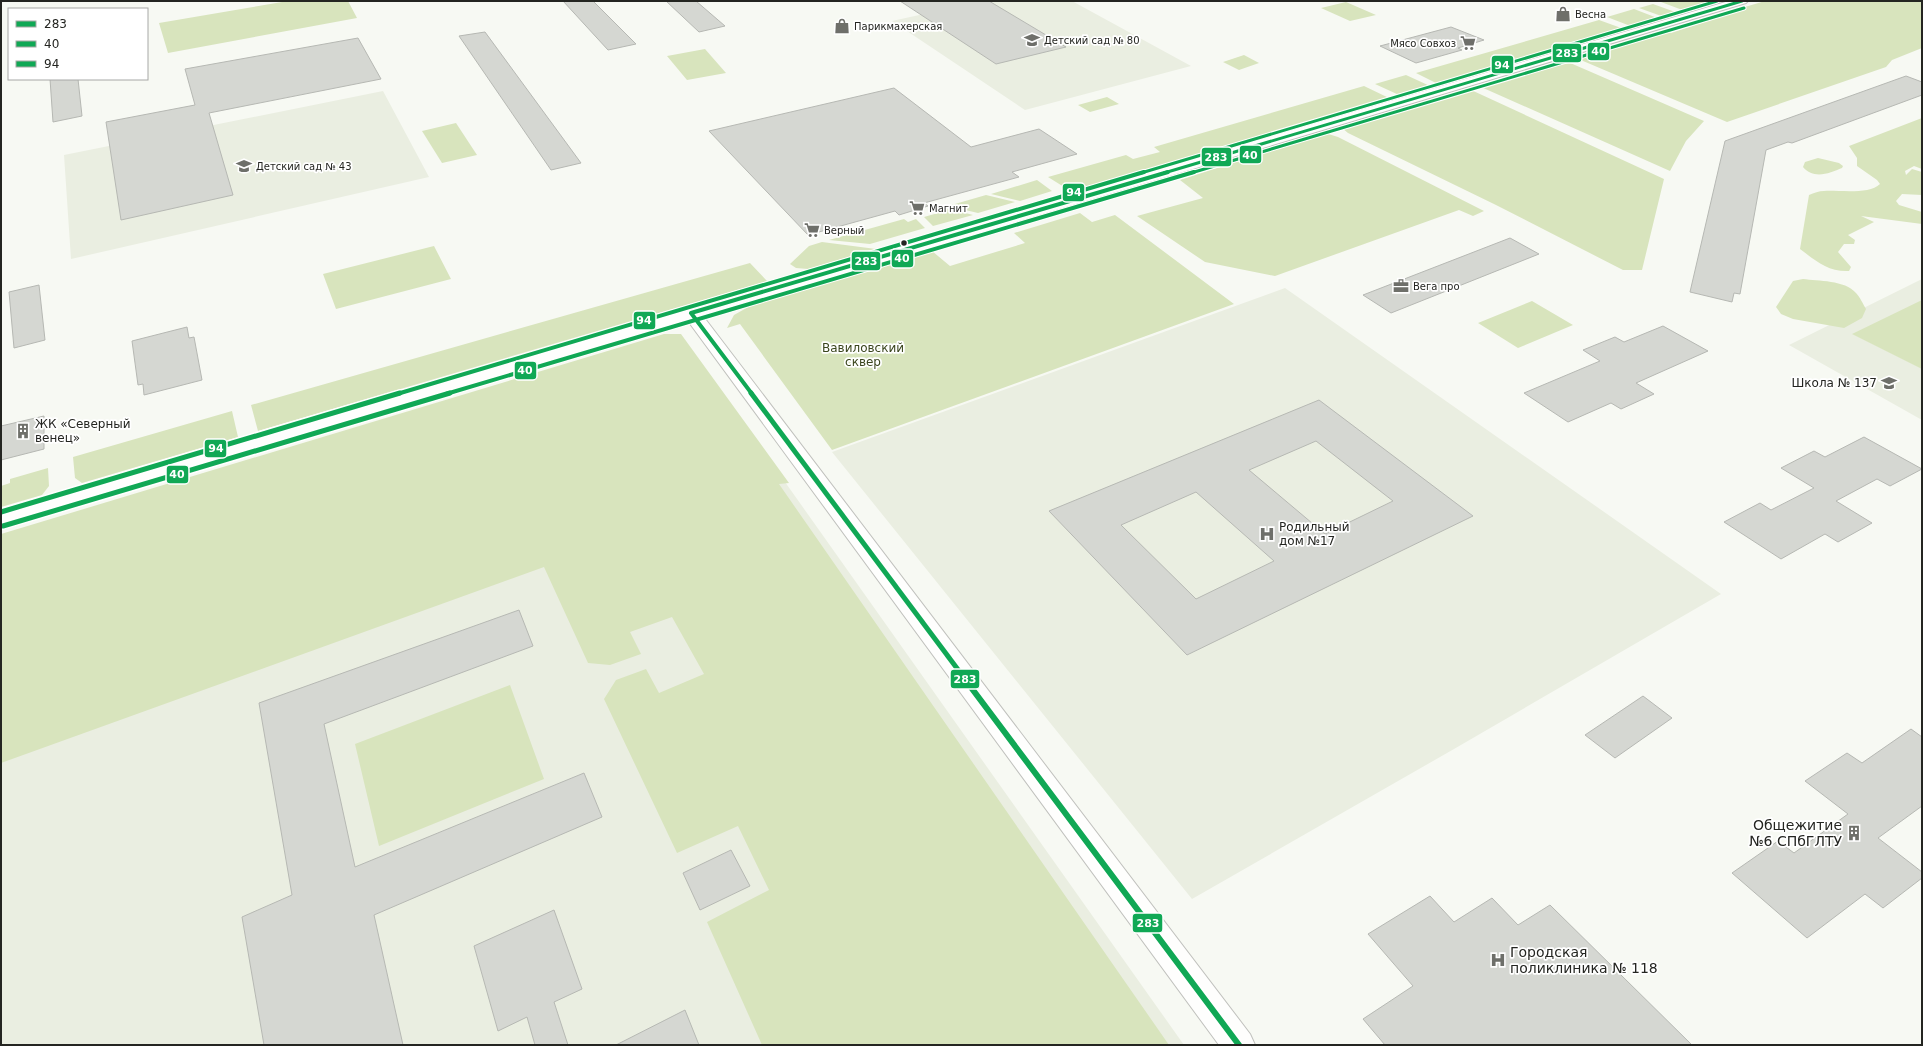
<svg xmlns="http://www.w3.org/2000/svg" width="1923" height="1046" viewBox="0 0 1923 1046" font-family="'DejaVu Sans',sans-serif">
<rect width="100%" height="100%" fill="#f7f9f3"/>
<!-- built -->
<path fill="#eaeee1" d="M983,1H1072L1191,66L1025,110L892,21Z
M383,91L429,177L71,259L64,155Z
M1922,279V420L1789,345Z
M1285,288L1721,594L1454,749L1192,899L832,452Z
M695,355L1184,1045H1V571Z"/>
<!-- green -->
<path fill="#d8e4bd" d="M288,1H348L357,18L168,53L159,23Z
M1665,1H1720L1685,11L1661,2Z
M1765,1H1922V48L1892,60L1886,67L1727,122L1576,58L1666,31L1671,33L1711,20L1708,18Z
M1346,2L1376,15L1350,21L1321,8Z
M1653,4L1678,13L1664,17L1639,8Z
M1634,9L1660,19L1633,27L1607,17Z
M1599,20L1624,29L1438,84L1416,73Z
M705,49L726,73L687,80L667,56Z
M1244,55L1259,63L1239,70L1223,62Z
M1568,62L1704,121L1686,141L1670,171L1481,87Z
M1406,75L1430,86L1399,95L1375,84Z
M1364,86L1389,98L1084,188L1064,187L1048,177L1126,155L1133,159L1160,152L1154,147Z
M1469,89L1664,179L1642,270H1623L1496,205L1348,133L1342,128Z
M1107,97L1119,104L1090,112L1078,105Z
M1922,118V169L1914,166L1905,171L1906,175L1912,169L1922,172V195L1902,194L1896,201L1899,205L1922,212V224L1861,216L1874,222L1848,235L1855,240L1854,244H1844L1838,252L1851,267L1849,271C1828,272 1816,261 1800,249L1809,195C1814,193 1819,191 1824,191C1839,190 1869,195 1880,184L1877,180L1857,166V158L1849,146Z
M456,123L477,155L442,163L422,131Z
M1325,133L1338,137L1484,211L1473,216L1459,210L1275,276L1205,262L1137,216L1203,198L1180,180Z
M1818,158L1839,163L1843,166L1842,168C1830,173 1814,180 1803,167L1805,162Z
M1037,180L1052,191L1020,201L991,194Z
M986,195L1015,202L978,213L948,206Z
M943,207L973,215L933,226L924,217L945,211L941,208Z
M1080,213L1092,222L1115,215L1234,304L832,450L740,324L727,328L734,315L750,306L932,251L950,266L1025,243L1014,233Z
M904,219L908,222L916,219L925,228L870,244L829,240Z
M822,242L876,249L808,269L796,268L790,264L809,246Z
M434,246L451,279L336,309L323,274Z
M750,263L767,281L258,431L251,405Z
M1803,279C1818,281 1845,280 1856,293C1860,297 1863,304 1866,309L1862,318L1844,328L1793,319L1781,314L1776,307L1793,281Z
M1922,300V369L1852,334Z
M1532,301L1573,325L1518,348L1478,323Z
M664,334H681L789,483L779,484L1169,1045H762L707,922L769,890L738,826L677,853L604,699L616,680L646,669L659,693L704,674L672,617L630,632L641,654L610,665L588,663L544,567L1,763V534Z
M232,411L238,437L82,483L75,478L73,457Z
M48,468L49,486L42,495L1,507V486L10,483V479Z
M510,685L544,779L379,846L355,744Z"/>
<!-- building -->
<path fill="#d5d7d2" stroke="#b6b8b3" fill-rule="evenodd" d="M563,1H593L636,44L608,50Z
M666,1H696L725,26L699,32Z
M900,1H989L1066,47L996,64Z
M1451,27L1484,40L1458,48L1462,50L1416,63L1380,46Z
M485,32L581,163L551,170L459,36Z
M358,38L381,79L209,113L233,195L121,220L106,122L195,105L185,69Z
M1906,76L1922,82V95L1792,143L1788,142L1766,150L1740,294L1734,293L1732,302L1690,292L1725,141Z
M50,79H78L82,116L53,122Z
M894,88L971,147L1039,129L1077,154L1012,172L1019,177L924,203L928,206L899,215L895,211L808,235L709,131Z
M1510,238L1539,254L1391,313L1363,295Z
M39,285L45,340L14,348L9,292Z
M1663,326L1708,351L1636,383L1654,394L1621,409L1611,403L1568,422L1524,393L1600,361L1583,350L1615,337L1624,342Z
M187,327L189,338L194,337L202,380L144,395L143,384L138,385L132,341Z
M1319,400L1473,516L1187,655L1049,511ZM1316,441L1393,501L1325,534L1249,470ZM1196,492L1274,561L1196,599L1121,525Z
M44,416V449L1,460V426Z
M1864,437L1922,469L1890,486L1877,479L1836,501L1872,523L1838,542L1825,534L1781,559L1724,522L1760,503L1771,510L1814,488L1781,468L1814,451L1825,457Z
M519,610L533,646L324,724L355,867L584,773L602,817L374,915L403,1045H264L242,917L292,895L259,703Z
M1643,696L1672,718L1615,758L1585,735Z
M1911,729L1922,737V806L1878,838L1922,872V878L1883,908L1865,894L1807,938L1732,873L1778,841L1794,853L1848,814L1805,781L1847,753L1862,763Z
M731,850L750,886L700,910L683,873Z
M1430,896L1454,922L1492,898L1518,925L1550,905L1692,1045H1385L1363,1019L1413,986L1368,934Z
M554,910L582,989L554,1002L568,1045H535L527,1017L498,1031L474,946Z
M685,1010L699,1045H616Z"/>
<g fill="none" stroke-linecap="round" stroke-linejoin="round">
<defs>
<path id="tertiary" d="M1729,1H1748L1746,3L703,316L1250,1034L1255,1045H1219L688,321L1,526V511Z"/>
</defs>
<!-- tertiary casing -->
<use href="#tertiary" stroke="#c0c1bd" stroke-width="2"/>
<!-- tertiary -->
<use href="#tertiary" fill="#fefefd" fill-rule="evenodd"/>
<defs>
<path id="bus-1-far3" d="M1164,173L1742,1"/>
<path id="bus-1-far2" d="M691,313L1168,172
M691,313L752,394"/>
<path id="bus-1-far1" d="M751,393L965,679"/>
<path id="bus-1" d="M964,678L1239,1045"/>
<path id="bus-2-far2" d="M1191,173L1744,8"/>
<path id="bus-2-far1" d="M446,394L1194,172"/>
<path id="bus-2" d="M3,526L450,393"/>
<path id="bus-3-far2" d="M1141,173L1717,1"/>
<path id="bus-3-far1" d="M397,394L1144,172"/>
<path id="bus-3" d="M1,512L400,393"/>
</defs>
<!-- bus-1-far3 casing -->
<use href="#bus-1-far3" stroke="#fff" stroke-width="5"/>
<!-- bus-1-far2 casing -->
<use href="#bus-1-far2" stroke="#fff" stroke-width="6"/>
<!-- bus-1-far1 casing -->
<use href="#bus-1-far1" stroke="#fff" stroke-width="8"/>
<!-- bus-1 casing -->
<use href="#bus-1" stroke="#fff" stroke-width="10"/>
<!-- bus-2-far2 casing -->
<use href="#bus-2-far2" stroke="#fff" stroke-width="5"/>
<!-- bus-2-far1 casing -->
<use href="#bus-2-far1" stroke="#fff" stroke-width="6"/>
<!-- bus-2 casing -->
<use href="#bus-2" stroke="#fff" stroke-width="8"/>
<!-- bus-3-far2 casing -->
<use href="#bus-3-far2" stroke="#fff" stroke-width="5"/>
<!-- bus-3-far1 casing -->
<use href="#bus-3-far1" stroke="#fff" stroke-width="6"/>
<!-- bus-3 casing -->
<use href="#bus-3" stroke="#fff" stroke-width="8"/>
<!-- bus-1-far3 -->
<use href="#bus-1-far3" stroke="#10a855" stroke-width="3"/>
<!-- bus-1-far2 -->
<use href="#bus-1-far2" stroke="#10a855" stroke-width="4"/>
<!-- bus-1-far1 -->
<use href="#bus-1-far1" stroke="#10a855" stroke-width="5"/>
<!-- bus-1 -->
<use href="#bus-1" stroke="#10a855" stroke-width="6"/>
<!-- bus-2-far2 -->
<use href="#bus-2-far2" stroke="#10a855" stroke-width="3"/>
<!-- bus-2-far1 -->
<use href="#bus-2-far1" stroke="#10a855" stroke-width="4"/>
<!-- bus-2 -->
<use href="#bus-2" stroke="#10a855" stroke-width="5"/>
<!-- bus-3-far2 -->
<use href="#bus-3-far2" stroke="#10a855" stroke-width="3"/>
<!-- bus-3-far1 -->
<use href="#bus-3-far1" stroke="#10a855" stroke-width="4"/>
<!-- bus-3 -->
<use href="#bus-3" stroke="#10a855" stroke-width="5"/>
</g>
<!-- icons -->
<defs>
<symbol id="shop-bare" viewBox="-9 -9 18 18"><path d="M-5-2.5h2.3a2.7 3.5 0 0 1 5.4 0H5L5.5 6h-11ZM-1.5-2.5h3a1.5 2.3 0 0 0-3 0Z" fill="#6e6f6a" stroke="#fff" stroke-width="2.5" paint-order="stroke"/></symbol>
<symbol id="school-bare" viewBox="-9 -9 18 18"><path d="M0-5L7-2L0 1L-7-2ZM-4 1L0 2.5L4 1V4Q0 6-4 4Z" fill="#6e6f6a" stroke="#fff" stroke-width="2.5" paint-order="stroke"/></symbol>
<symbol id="supermarket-bare" viewBox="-9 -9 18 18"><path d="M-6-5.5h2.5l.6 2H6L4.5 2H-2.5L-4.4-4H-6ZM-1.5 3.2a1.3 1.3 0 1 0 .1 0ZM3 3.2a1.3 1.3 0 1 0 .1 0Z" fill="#6e6f6a" stroke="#fff" stroke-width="2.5" paint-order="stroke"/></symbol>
<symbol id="office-bare" viewBox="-9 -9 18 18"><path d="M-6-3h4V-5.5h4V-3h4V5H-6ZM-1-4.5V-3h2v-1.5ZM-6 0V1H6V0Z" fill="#6e6f6a" stroke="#fff" stroke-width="2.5" paint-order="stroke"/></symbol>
<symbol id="building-bare" viewBox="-9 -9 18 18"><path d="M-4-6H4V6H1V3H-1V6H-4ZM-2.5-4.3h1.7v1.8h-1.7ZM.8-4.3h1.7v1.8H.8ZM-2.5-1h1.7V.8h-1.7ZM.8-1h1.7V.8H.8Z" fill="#6e6f6a" stroke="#fff" stroke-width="2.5" paint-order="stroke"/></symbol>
<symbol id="hospital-bare" viewBox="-9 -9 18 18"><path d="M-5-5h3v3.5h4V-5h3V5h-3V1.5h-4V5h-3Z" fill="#6e6f6a" stroke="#fff" stroke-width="2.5" paint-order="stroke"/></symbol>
</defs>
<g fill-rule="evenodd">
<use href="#shop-bare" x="1552" y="3" width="22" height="22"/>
<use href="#shop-bare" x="831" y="15" width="22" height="22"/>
<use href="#school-bare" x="1021" y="29" width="22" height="22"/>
<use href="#supermarket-bare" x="1457" y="32" width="22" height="22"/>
<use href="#school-bare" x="233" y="155" width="22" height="22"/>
<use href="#supermarket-bare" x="906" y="197" width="22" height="22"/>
<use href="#supermarket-bare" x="801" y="219" width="22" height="22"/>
<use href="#office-bare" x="1390" y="275" width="22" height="22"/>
<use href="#school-bare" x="1878" y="372" width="22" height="22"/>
<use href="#building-bare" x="12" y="420" width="22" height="22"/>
<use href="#hospital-bare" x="1256" y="523" width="22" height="22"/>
<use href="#building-bare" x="1843" y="822" width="22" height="22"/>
<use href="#hospital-bare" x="1487" y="949" width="22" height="22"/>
</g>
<!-- markers -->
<circle fill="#242521" stroke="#fff" stroke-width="1.5" cx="904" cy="243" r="3.5"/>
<g text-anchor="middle" stroke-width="3.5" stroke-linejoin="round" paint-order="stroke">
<!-- far-poi labels -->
<g font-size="10" fill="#242521" stroke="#fff" text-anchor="start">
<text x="1575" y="18">Весна</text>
<text x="854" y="30">Парикмахерская</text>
<text x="1044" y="44">Детский сад № 80</text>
<text x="1456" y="47" text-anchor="end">Мясо Совхоз</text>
<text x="256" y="170">Детский сад № 43</text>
<text x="929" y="212">Магнит</text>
<text x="824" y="234">Верный</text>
<text x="1413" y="290">Вега про</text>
</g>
<!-- park labels -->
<g font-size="12" fill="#3a451d" stroke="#fff">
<text x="863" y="352">Вавиловский<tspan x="863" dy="14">сквер</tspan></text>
</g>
<!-- poi labels -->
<g font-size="12" fill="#242521" stroke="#fff" text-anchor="start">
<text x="1877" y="387" text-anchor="end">Школа № 137</text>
<text x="35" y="428">ЖК «Северный<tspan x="35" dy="14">венец»</tspan></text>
<text x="1279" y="531">Родильный<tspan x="1279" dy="14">дом №17</tspan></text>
</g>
<!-- near-poi labels -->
<g font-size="14" fill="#242521" stroke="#fff" text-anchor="end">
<text x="1842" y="830">Общежитие<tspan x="1842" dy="16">№6 СПбГЛТУ</tspan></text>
<text x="1510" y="957" text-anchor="start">Городская<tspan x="1510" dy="16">поликлиника № 118</tspan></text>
</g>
</g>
<g stroke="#fff" stroke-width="1.5">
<rect x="1587" y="42" width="23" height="19" rx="4" fill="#10a855"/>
<rect x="1552" y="43" width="30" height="20" rx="4" fill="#10a855"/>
<rect x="1491" y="55" width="23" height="19" rx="4" fill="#10a855"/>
<rect x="1239" y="145" width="23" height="19" rx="4" fill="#10a855"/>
<rect x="1201" y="147" width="31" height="20" rx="4" fill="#10a855"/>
<rect x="1062" y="183" width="23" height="19" rx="4" fill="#10a855"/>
<rect x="891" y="249" width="23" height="19" rx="4" fill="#10a855"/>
<rect x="851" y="251" width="30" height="20" rx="4" fill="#10a855"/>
<rect x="633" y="311" width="23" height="19" rx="4" fill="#10a855"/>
<rect x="514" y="361" width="23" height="19" rx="4" fill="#10a855"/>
<rect x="204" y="439" width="23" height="19" rx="4" fill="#10a855"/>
<rect x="166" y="465" width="23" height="19" rx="4" fill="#10a855"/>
<rect x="950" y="669" width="30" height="20" rx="4" fill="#10a855"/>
<rect x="1132" y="913" width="31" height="20" rx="4" fill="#10a855"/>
</g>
<g font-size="11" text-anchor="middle" font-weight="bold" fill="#fff">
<text x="1599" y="55">40</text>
<text x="1567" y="57">283</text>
<text x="1502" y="69">94</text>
<text x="1250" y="159">40</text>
<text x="1216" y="161">283</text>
<text x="1074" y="196">94</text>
<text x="902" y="262">40</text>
<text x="866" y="265">283</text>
<text x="644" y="324">94</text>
<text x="525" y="374">40</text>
<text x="216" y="452">94</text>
<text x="177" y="478">40</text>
<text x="965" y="683">283</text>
<text x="1148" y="927">283</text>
</g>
<!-- border -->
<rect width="1923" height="1046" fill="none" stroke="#242521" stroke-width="4"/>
<!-- legend -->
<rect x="8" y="8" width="140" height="72" fill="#ffffff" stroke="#a7a8a6"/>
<rect x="16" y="21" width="20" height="6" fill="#10a855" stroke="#a7a8a6"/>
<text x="44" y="28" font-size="12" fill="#242521">283</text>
<rect x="16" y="41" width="20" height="6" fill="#10a855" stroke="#a7a8a6"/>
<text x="44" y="48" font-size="12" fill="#242521">40</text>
<rect x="16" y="61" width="20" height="6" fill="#10a855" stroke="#a7a8a6"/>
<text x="44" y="68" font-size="12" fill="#242521">94</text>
</svg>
